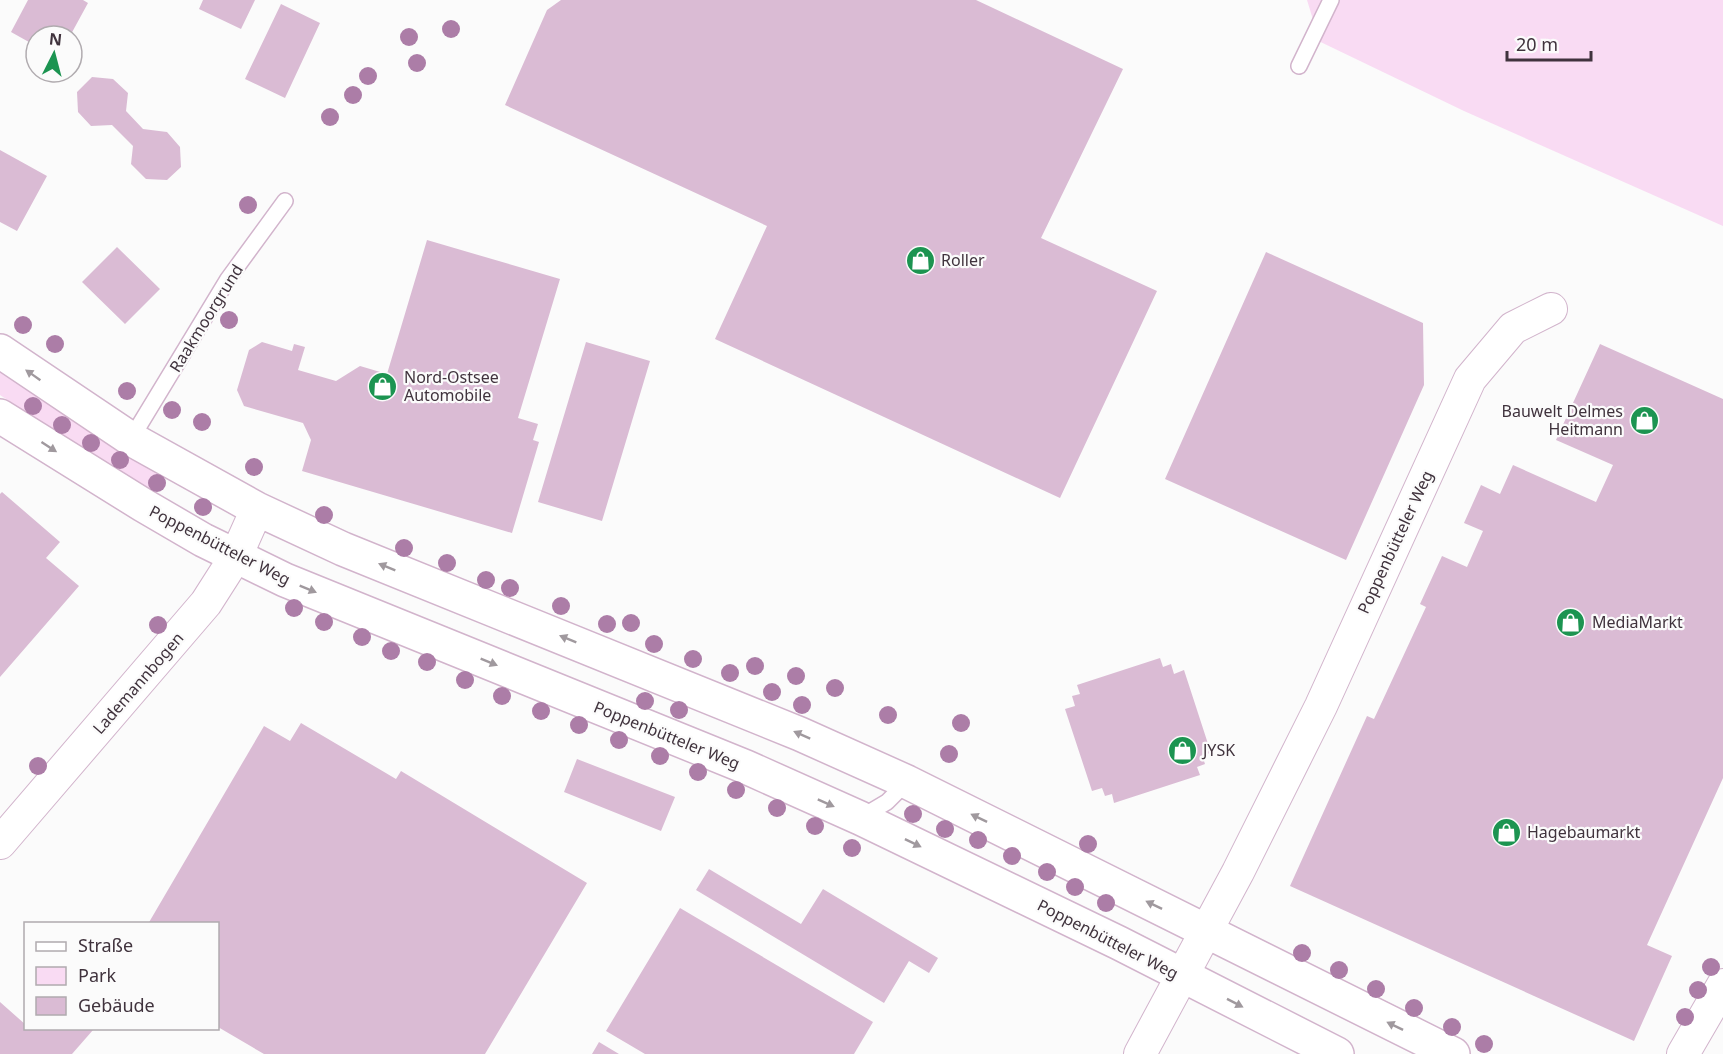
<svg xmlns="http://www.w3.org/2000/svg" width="1723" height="1054" viewBox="0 0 1723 1054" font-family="'Noto Sans',sans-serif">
<rect width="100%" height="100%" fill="#fbfbfb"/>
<!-- green -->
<path fill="#f9dbf3" d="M1307,0H1723V226L1464,111L1306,35L1314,23Z
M0,372L163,477L153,491L21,409L0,395Z"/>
<!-- building -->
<path fill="#dabbd4" d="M28,0H83L88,3L70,36H36V46L11,32Z
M203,0H255L241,29L199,9Z
M561,0H976L1123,69L1041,238L1157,291L1060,498L715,339L767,226L505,105L547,10Z
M281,4L320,23L285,98L245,79Z
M92,77L113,79L128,93L126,111L143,129L167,132L180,147L181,167L167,180L146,179L131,164L133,146L112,125L91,126L78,112L77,92Z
M0,150L47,176L17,231L0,222Z
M427,240L560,279L518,418L538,424L533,440L539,442L512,533L302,471L311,440L303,423L244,406L237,390L249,350L262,342L292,351L294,344L305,347L298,370L336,381L360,366L387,374Z
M117,247L160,289L125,324L82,282Z
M1266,252L1423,323L1424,385L1346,560L1165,479Z
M586,342L650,361L602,521L538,502Z
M1600,344L1723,399V778L1647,945L1672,956L1634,1041L1290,886L1367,716L1374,719L1426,607L1420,604L1442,556L1467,567L1483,531L1464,523L1481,485L1500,494L1513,465L1596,502L1613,465L1556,440Z
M2,492L60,542L46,558L79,586L0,677V494Z
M1160,658L1163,667L1171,664L1174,674L1184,670L1211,753L1202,755L1205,764L1197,767L1200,775L1114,803L1112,794L1105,796L1102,788L1092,791L1065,709L1075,706L1072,696L1080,694L1077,685Z
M301,723L396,779L401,771L587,883L485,1054H264L218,1027V924H148L264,726L290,741Z
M577,759L675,797L661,831L564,792Z
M709,869L801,924L823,889L938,958L929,973L909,961L884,1003L696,890Z
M680,908L873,1022L854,1054H645L606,1031Z
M0,1002L26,1025V1028L93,1030L72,1054H0Z
M599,1042L619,1054H592Z"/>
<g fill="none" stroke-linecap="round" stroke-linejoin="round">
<defs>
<path id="lane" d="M1299,66L1331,0
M131,439L228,279L285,201
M860,818L887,802L907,782"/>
<path id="street" d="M0,843L206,603L236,556L257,509
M1140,1054L1238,872L1321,706L1470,379L1513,328L1551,309
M1683,1054L1723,985"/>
<path id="primary" d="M0,351L131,439L257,509L343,549L800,734L907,782L1453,1054
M0,416L143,505L203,540L285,580L746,767L860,818L1119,943L1337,1054"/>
</defs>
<!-- lane casing -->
<use href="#lane" stroke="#d2b4cc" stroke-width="18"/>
<!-- street casing -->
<use href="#street" stroke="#d2b4cc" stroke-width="34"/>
<!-- primary casing -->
<use href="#primary" stroke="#d2b4cc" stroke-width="36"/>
<!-- lane -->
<use href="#lane" stroke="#fff" stroke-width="15"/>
<!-- street -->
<use href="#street" stroke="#fff" stroke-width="32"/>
<!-- primary -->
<use href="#primary" stroke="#fff" stroke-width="33"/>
</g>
<!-- trees -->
<g fill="#ac7da7">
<circle cx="451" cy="29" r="9"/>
<circle cx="409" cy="37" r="9"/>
<circle cx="417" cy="63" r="9"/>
<circle cx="368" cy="76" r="9"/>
<circle cx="353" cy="95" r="9"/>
<circle cx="330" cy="117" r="9"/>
<circle cx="248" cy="205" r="9"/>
<circle cx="229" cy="320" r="9"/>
<circle cx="23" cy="325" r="9"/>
<circle cx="55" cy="344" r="9"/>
<circle cx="127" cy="391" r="9"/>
<circle cx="33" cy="406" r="9"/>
<circle cx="172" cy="410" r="9"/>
<circle cx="202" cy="422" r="9"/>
<circle cx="62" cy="425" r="9"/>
<circle cx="91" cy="443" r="9"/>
<circle cx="120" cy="460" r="9"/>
<circle cx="254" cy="467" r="9"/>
<circle cx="157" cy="483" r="9"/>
<circle cx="203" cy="507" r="9"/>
<circle cx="324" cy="515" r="9"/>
<circle cx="404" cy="548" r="9"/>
<circle cx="447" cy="563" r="9"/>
<circle cx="486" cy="580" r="9"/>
<circle cx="510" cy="588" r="9"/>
<circle cx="561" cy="606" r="9"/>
<circle cx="294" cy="608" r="9"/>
<circle cx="324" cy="622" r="9"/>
<circle cx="631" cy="623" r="9"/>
<circle cx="607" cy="624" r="9"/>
<circle cx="158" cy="625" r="9"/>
<circle cx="362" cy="637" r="9"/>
<circle cx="654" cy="644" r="9"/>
<circle cx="391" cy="651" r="9"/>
<circle cx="693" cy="659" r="9"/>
<circle cx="427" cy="662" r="9"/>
<circle cx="755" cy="666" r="9"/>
<circle cx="730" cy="673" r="9"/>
<circle cx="796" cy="676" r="9"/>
<circle cx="465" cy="680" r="9"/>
<circle cx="835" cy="688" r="9"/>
<circle cx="772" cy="692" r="9"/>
<circle cx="502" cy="696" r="9"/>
<circle cx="645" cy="701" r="9"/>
<circle cx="802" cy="705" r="9"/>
<circle cx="679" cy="710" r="9"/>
<circle cx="541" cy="711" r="9"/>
<circle cx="888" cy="715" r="9"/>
<circle cx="961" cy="723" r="9"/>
<circle cx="579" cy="725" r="9"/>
<circle cx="619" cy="740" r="9"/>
<circle cx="949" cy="754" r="9"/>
<circle cx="660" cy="756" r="9"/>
<circle cx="38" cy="766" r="9"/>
<circle cx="698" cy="772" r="9"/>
<circle cx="736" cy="790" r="9"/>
<circle cx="777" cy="808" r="9"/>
<circle cx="913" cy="814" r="9"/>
<circle cx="815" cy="826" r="9"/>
<circle cx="945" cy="829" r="9"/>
<circle cx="978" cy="840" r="9"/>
<circle cx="1088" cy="844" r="9"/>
<circle cx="852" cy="848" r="9"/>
<circle cx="1012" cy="856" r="9"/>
<circle cx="1047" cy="872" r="9"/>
<circle cx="1075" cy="887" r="9"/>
<circle cx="1106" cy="903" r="9"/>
<circle cx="1302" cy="953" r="9"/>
<circle cx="1711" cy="967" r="9"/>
<circle cx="1339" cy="970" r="9"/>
<circle cx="1376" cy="989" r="9"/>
<circle cx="1698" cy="990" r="9"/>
<circle cx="1414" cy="1008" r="9"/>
<circle cx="1685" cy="1017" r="9"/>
<circle cx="1452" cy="1027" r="9"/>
<circle cx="1484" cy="1044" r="9"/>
</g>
<!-- one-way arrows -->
<defs><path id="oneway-solid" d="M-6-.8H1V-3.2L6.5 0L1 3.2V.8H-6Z" transform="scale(1.5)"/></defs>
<g fill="#a0999e">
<use href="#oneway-solid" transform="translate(33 375) rotate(-145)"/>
<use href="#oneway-solid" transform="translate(49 447) rotate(33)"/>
<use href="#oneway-solid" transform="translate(387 567) rotate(-158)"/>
<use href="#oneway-solid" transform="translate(308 589) rotate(22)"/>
<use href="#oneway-solid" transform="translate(568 639) rotate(-158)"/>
<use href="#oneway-solid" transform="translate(489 662) rotate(22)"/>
<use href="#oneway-solid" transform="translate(802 735) rotate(-156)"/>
<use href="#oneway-solid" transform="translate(826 803) rotate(24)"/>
<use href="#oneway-solid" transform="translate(979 818) rotate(-154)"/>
<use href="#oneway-solid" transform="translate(913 843) rotate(26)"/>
<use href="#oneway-solid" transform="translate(1154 905) rotate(-154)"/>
<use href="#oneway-solid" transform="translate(1235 1003) rotate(27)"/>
<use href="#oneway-solid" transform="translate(1395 1026) rotate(-154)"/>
</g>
<!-- icons -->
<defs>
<symbol id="shop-disc" viewBox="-11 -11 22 22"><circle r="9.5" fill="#1c9451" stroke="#fbfbfb"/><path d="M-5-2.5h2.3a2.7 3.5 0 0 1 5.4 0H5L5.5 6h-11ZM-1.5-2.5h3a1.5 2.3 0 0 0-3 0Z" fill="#fff"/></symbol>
</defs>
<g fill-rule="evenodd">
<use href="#shop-disc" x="904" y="244" width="33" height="33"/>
<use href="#shop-disc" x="366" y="370" width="33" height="33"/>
<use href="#shop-disc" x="1628" y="404" width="33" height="33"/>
<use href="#shop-disc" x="1554" y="606" width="33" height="33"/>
<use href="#shop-disc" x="1166" y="734" width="33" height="33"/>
<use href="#shop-disc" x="1490" y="816" width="33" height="33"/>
</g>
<g text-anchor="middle" stroke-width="4.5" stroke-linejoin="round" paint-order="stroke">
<!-- poi labels -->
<g font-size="16" fill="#40333d" stroke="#fbfbfb" text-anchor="start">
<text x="941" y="266">Roller</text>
<text x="404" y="383">Nord-Ostsee<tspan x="404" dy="18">Automobile</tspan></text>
<text x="1623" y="417" text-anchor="end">Bauwelt Delmes<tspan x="1623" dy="18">Heitmann</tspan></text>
<text x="1592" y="628">MediaMarkt</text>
<text x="1203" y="756">JYSK</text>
<text x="1527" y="838">Hagebaumarkt</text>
</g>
<!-- street labels -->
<g font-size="16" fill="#40333d" stroke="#fbfbfb">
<text transform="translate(206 318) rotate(-58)" y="6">Raakmoorgrund</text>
<text transform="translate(1395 542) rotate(-65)" y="6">Poppenbütteler Weg</text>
<text transform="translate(220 545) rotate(27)" y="6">Poppenbütteler Weg</text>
<text transform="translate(138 683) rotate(-49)" y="6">Lademannbogen</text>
<text transform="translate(667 735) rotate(22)" y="6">Poppenbütteler Weg</text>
<text transform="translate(1108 939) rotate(27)" y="6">Poppenbütteler Weg</text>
</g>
</g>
<!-- legend -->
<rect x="24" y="922" width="195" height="108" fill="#fbfbfb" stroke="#b0abaf" stroke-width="1.5"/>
<rect x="36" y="942" width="30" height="9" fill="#ffffff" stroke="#b0abaf" stroke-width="1.5"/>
<text x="78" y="952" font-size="18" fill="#40333d">Straße</text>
<rect x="36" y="967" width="30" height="18" fill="#f9dbf3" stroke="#b0abaf" stroke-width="1.5"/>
<text x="78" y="982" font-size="18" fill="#40333d">Park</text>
<rect x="36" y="997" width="30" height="18" fill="#dabbd4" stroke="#b0abaf" stroke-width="1.5"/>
<text x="78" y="1012" font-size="18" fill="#40333d">Gebäude</text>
<!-- north arrow -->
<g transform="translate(54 54) rotate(6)"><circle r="28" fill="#fbfbfb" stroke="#b0abaf" stroke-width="1.5"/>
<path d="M0-4.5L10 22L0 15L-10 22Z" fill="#1c9451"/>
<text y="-9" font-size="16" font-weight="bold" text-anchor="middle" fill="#40333d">N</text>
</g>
<!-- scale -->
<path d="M1507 51v9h84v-9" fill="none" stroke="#40333d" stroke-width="3"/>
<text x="1516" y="51" font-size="18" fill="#40333d" stroke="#fbfbfb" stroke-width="4.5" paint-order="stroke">20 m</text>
</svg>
